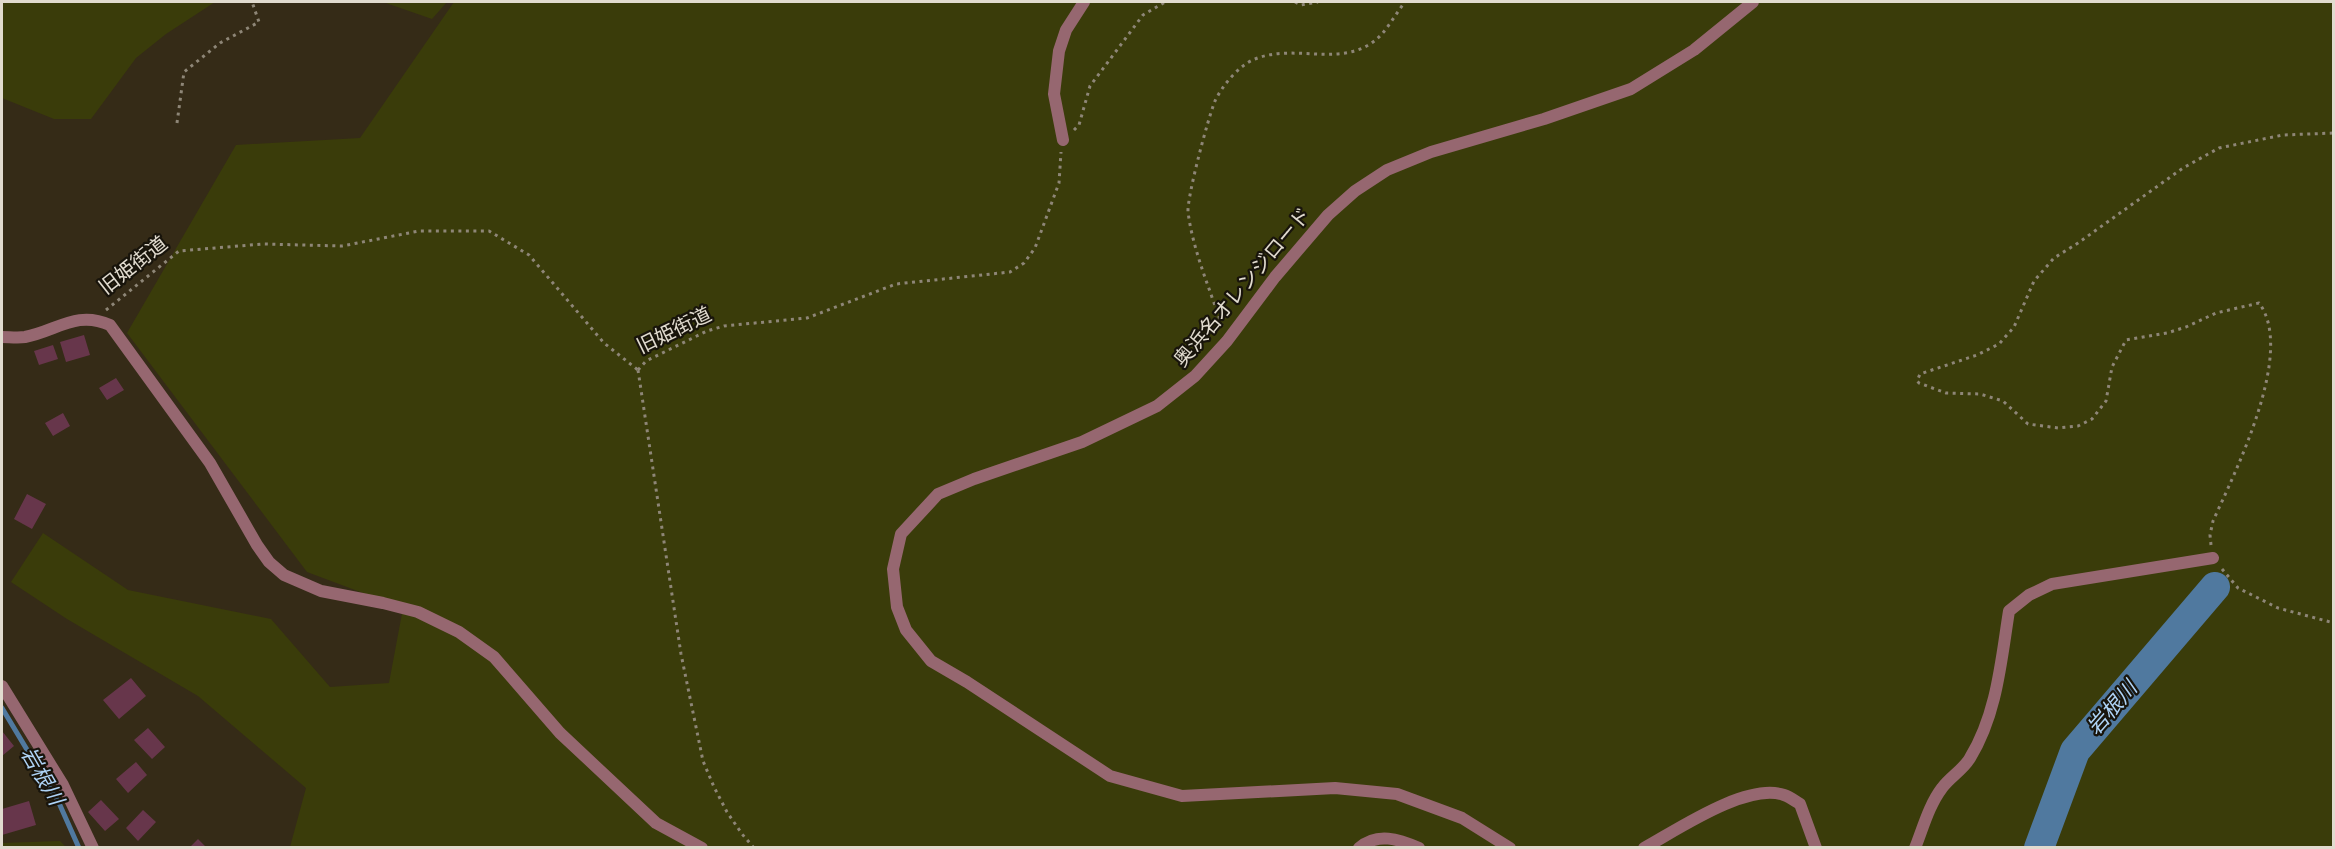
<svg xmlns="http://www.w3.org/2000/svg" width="2335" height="849" viewBox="0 0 2335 849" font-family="'Nunito Sans','Noto Sans JP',sans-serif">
<rect width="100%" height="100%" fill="#352b17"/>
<!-- green -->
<path fill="#3a3c0a" d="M2,2H215L166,34L136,58L91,119H54L2,98Z
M383,2H447L432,19Z
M454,2H2333V847H290L306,788L198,696L67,619L11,582L43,533L128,590L271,619L330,687L389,683L403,608L307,572L127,333L236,145L360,138Z
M60,841L66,847H2V843Z"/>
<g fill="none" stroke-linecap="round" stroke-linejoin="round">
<!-- stream -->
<path stroke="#50799f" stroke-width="5" d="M2,708L59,803L79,848"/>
<!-- river -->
<path stroke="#50799f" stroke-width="30" d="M2039,848L2075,751L2215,587"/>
</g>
<!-- building -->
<path fill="#67364b" d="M84,335L90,355L66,362L60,342Z
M53,345L58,359L39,365L34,351Z
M116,378L124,390L107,400L99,388Z
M63,413L70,426L53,436L45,423Z
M27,494L46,504L32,529L14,519Z
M131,678L146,696L119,719L103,700Z
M148,728L165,747L152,759L134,740Z
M2,731L14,746L2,756Z
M136,762L147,775L128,793L116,779Z
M101,800L119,819L105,831L88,812Z
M29,801L36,825L2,835V809Z
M143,810L156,822L138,841L126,828Z
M198,839L207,848H189Z"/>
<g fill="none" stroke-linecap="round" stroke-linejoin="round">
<!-- path -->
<path stroke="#8e8677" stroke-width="3" stroke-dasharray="3 4.5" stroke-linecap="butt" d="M1295,2L1301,5L1318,2
M177,123L184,72L220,43L259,22L252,2
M1074,130L1079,125L1090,86L1143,15L1165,2
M106,310L179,251L263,244L342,246L419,231H489L529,255L604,343L638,370
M1222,326C1210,289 1193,251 1188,212C1187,197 1208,118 1215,101C1222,86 1239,65 1255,59C1297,42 1346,71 1381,35C1390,25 1397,12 1405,2
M638,370L646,361L707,331L724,326L807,318L896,284L1010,272L1024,263L1035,248L1059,183L1061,152
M638,370L681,654L703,761L714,787L727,812L742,834L754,848
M2211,545L2210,535L2213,521C2235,472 2296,352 2259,303L2216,313L2186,327L2167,333L2126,340L2112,367L2106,401L2092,419L2078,426L2058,428L2028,424L2003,401L1980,394L1946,393L1919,383L1917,381L1920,374L1977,355L1999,344L2014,327L2034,281L2054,258L2078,243L2183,168L2219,148L2283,135L2334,133
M2222,569L2238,588L2278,608L2334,623"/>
<!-- minor -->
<path stroke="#966770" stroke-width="12" d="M1063,140L1054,94L1059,51L1066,30L1084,2
M2,337C9,337 18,338 25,337C57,331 76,310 110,325L210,463L257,545L269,562L284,575L321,591L383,603L418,612L459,632L494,657L560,733L656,823L702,848
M2,686L63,785L93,848
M1359,848C1377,832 1399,839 1419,848
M1644,848C1677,830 1747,782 1784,795C1790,797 1795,801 1800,804L1816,848
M1915,848C1923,828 1929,805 1942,788C1950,777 1963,770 1970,758C1997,714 2001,661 2009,611L2029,595L2052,584L2213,558"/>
<!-- tertiary -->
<path stroke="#966770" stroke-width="12" d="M1510,848L1462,818L1397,794L1335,788L1182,796L1110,776L967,682L931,661L906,630L897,607L893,569L901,534L938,494L974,479L1082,442L1157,406L1195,376L1227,341L1275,277L1328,215L1355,191L1387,170L1431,152L1544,119L1631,89L1694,50L1753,2"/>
</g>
<g text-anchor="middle" stroke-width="4.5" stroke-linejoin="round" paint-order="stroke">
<!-- street labels -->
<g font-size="20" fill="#e1dbcf" stroke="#18140b">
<text transform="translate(133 265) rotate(-38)" y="7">旧姫街道</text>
<text transform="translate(1242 287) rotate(-50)" y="7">奥浜名オレンジロード</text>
<text transform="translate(674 330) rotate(-26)" y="7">旧姫街道</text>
</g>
<!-- water labels -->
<g font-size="21" font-style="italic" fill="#aed3f6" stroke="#18140b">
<text transform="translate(2112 708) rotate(-49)" y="7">岩根川</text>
<text transform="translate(42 776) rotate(60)" y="7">岩根川</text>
</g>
</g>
<!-- border -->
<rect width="2335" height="849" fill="none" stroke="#e1dbcf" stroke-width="6"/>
</svg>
